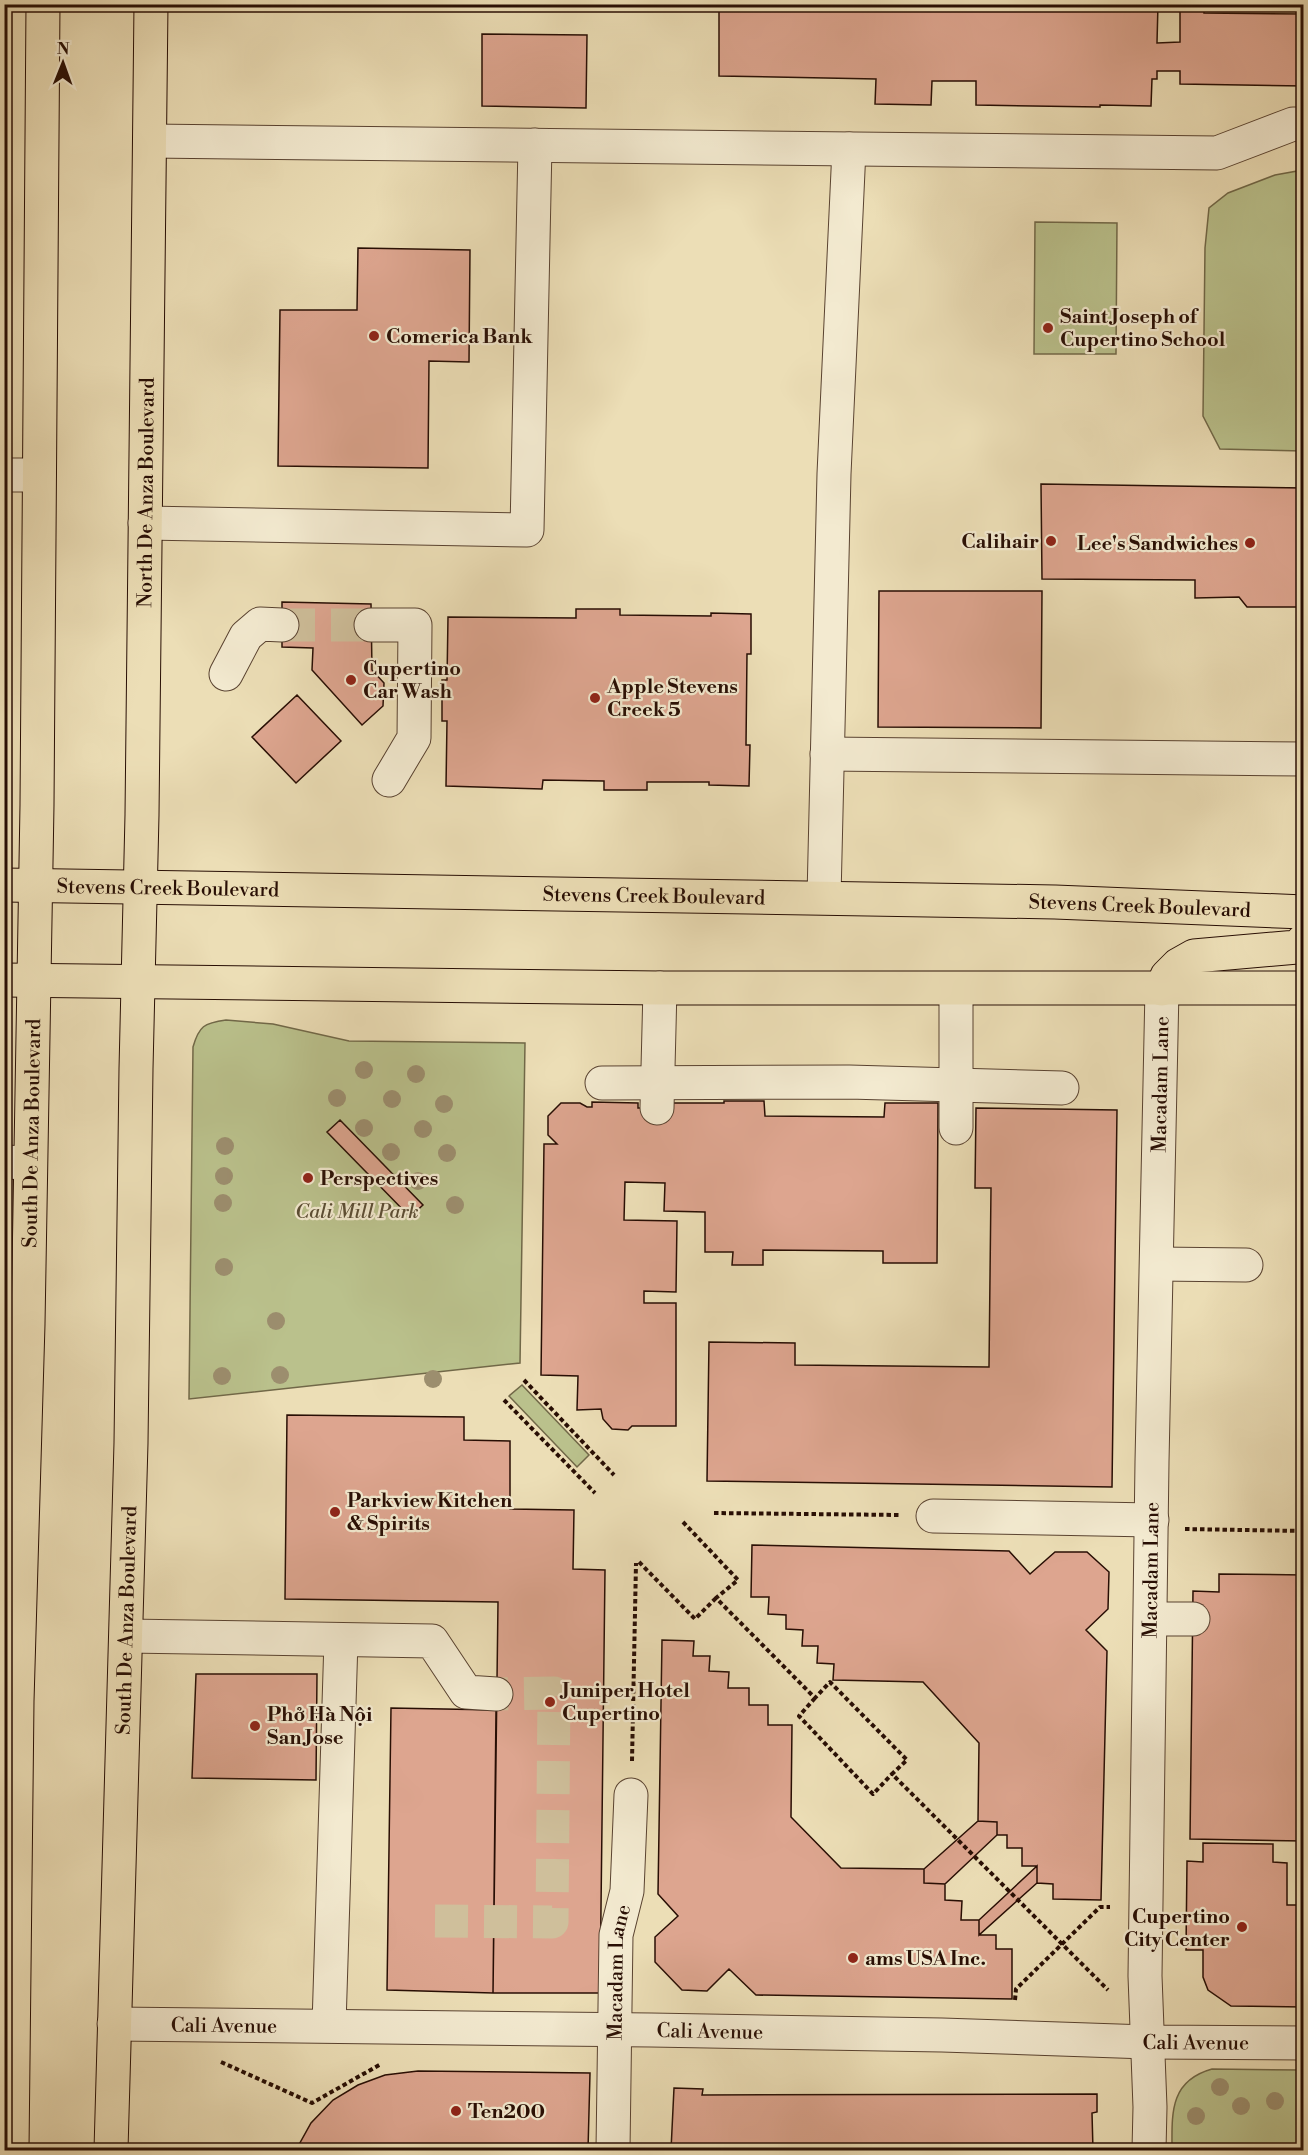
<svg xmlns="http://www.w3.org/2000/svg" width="1308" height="2155" viewBox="0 0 1308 2155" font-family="'Libre Bodoni',serif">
<rect width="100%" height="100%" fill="#ecdeb6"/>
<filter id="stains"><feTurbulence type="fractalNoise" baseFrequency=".00333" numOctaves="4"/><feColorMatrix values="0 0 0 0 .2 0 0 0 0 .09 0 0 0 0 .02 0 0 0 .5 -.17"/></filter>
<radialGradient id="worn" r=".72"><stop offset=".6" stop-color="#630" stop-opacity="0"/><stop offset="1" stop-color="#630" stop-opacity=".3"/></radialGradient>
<!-- green -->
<path fill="#bac18c" stroke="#716848" stroke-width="1.5" d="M1303,170V451L1220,449L1203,416L1205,248L1209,208L1228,193L1275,175Z
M1035,222L1117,223L1116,354H1034Z
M226,1020L273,1024L349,1041L525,1043L520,1363L189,1399L193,1047C199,1026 204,1023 226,1020Z
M522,1385L589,1455L577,1467L509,1396Z
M1212,2069L1303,2070V2150H1172C1172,2114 1169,2081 1212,2069Z"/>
<!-- building -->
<path fill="#dda58f" stroke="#280e04" stroke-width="1.5" d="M485,4H554V9H485Z
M719,4H1158L1157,43L1180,42V4H1204V13L1304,14V86L1180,84V71H1157V79H1152L1151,106L1100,105V107L976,105V81H932L931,105L875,104L876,79L719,76Z
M482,34L587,35L586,108L482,106Z
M358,248L470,250L469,362L429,361L428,468L278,466L280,310H357Z
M1041,484L1304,488V607H1247L1239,597L1195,598V580L1042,579Z
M879,591H1042L1041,728L878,727Z
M282,602L371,604L372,670L384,683L383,706L362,725L312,670L313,648L282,647Z
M576,609H620V615L711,616V613L751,614V654H747L746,745H750L749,786L709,785V782H647V790H604V781L543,780L542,789L446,786L447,721H442V680H447L448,617L576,618Z
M297,695L341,741L296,783L252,737Z
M724,1101H764L765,1116L884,1117L885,1103H938L937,1263H883V1251L763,1250V1265H732L733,1252H705V1212L664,1211L665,1183L625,1182L624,1220L677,1221L676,1292L644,1291V1303H676V1426H632L628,1430L612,1429L603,1419L601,1409L577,1410L578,1376L541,1375L544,1144H557L548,1135V1116L561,1103H580L587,1107H592V1102L638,1103V1108H657L673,1103H724Z
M976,1108L1117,1110L1112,1487L707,1481L709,1342L795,1343V1365L989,1367L991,1188H975Z
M340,1120L423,1205L410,1217L327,1132Z
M287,1415L464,1417V1440L510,1441V1509L574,1510L573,1569L605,1570L600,1993H493L498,1602L285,1599Z
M752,1545L1009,1551L1030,1574L1055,1552H1087L1109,1572L1108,1609L1086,1630L1107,1651L1101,1900L1053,1899V1884L1037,1883V1866H1022V1848H1007V1835H997V1822L978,1821L979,1743L923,1682L833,1680L834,1664L817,1663L818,1646H802L803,1630L786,1629V1615L768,1614L769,1597H751Z
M1219,1574L1304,1575V1841L1190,1839L1193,1591L1219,1592Z
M662,1640L694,1641L693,1656H710L709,1671L729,1672L728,1688H749V1705H768V1725H792L791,1817L841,1868L924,1869V1883L945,1884V1900L962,1901L961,1920H979V1935H996V1949H1012V1999L756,1995L729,1969L707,1991L682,1990L655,1962V1937L678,1916L658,1894Z
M196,1674H317L316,1780L192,1778Z
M391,1708L496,1710L493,1993L387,1990Z
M978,1821L997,1822V1835L945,1884L924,1883V1869Z
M1203,1843L1273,1844V1862L1287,1863V1905H1298V1950H1304V2007L1231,2006L1208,1990L1203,1977V1950H1186L1187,1861L1203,1862Z
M1037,1866V1883L979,1935V1920Z
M418,2071L590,2073L588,2150H296L311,2123L333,2100L358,2085L385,2075Z
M674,2088L703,2089L702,2095L1097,2094V2112L1092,2113L1093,2150H767V2145H740V2150H671Z"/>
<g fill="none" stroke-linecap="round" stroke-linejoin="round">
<!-- minor-tunnel -->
<path stroke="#cfbf9b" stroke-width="33" stroke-dasharray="33 16" stroke-linecap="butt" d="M282,625H371
M435,1921L552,1922L554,1693L496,1694"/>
<defs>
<g id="minor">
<path d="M150,141L1217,153L1293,124H1304"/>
<path d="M4,475H39"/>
<path d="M145,523L527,530L535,145"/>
<path d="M371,625H415L414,738L389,780"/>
<path d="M226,674L246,636L260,624L282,625"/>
<path d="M827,754L1304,759"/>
<path d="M824,897L834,474L849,149"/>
<path d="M602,1083L849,1082L1062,1088"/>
<path d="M657,1108L660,988"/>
<path d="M956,1128V989"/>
<path d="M4,1162L30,1163"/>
<path d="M1157,1264L1246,1265"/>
<path d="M933,1516L1152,1520"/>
<path d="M1151,1619H1193"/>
<path d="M127,1636L432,1641L466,1692L496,1694"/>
<path id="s1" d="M114,2024L651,2030L942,2035L1147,2042L1304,2043"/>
<path d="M329,2025L341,1640"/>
<path id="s2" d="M613,2150L616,1935L627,1891L631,1795"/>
<path id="s3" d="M1149,2150L1150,2107L1145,1976L1152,1462L1162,989"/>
</g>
<g id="major">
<path id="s4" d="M4,885L1055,902L1304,912"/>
<path d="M4,980L660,988H1304"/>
<path d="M1162,989L1167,976L1178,965L1194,956L1297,947L1304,940"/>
<path id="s5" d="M12,2150L17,1701L28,1324L37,805L43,4"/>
<path id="s6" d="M111,2150L131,1443L136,1069L142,815L151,4"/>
</g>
</defs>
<!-- minor casing -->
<use href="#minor" stroke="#594230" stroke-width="35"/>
<!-- major casing -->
<use href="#major" stroke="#280e04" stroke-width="35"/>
<!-- path -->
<path stroke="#280e04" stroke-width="4" stroke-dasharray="4.5 3" stroke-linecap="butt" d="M524,1380L614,1475
M504,1400L595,1493
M714,1513L899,1515
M683,1522L738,1580L716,1598L815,1698L830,1682L907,1760L892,1774L1108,1990
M1185,1529L1304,1531
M639,1562L695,1619L716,1598
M815,1698L799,1716L873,1794L892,1774
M632,1761L636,1563
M1015,2000L1016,1989L1100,1907H1110
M221,2062L312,2103L381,2064"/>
<!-- minor -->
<use href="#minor" stroke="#f3ead0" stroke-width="33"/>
<!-- major -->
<use href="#major" stroke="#ecdeb6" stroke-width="33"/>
</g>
<!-- trees -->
<g fill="#9c8e6e">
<circle cx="364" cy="1070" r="9"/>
<circle cx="416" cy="1074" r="9"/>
<circle cx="337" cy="1098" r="9"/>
<circle cx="392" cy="1099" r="9"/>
<circle cx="444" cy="1104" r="9"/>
<circle cx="364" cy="1128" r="9"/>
<circle cx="423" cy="1129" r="9"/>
<circle cx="225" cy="1146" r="9"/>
<circle cx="391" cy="1152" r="9"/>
<circle cx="447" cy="1153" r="9"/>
<circle cx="224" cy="1176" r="9"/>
<circle cx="418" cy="1181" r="9"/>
<circle cx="223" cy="1203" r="9"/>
<circle cx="455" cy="1205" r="9"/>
<circle cx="224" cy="1267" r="9"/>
<circle cx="276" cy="1321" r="9"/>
<circle cx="280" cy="1375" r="9"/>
<circle cx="222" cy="1376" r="9"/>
<circle cx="433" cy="1379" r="9"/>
<circle cx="1220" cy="2087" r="9"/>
<circle cx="1275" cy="2101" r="9"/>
<circle cx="1241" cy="2106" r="9"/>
<circle cx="1196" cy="2116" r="9"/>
</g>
<!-- markers -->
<g fill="#8f2418" stroke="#f3ead0" stroke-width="2">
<circle cx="1048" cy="328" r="6"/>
<circle cx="374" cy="336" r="6"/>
<circle cx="1051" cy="541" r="6"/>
<circle cx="1250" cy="543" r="6"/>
<circle cx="351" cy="680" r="6"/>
<circle cx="595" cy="698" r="6"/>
<circle cx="308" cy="1178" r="6"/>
<circle cx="335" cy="1512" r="6"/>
<circle cx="550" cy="1702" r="6"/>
<circle cx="255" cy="1726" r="6"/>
<circle cx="1242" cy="1927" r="6"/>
<circle cx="853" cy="1958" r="6"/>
<circle cx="456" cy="2111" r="6"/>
</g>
<g text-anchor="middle" stroke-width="4.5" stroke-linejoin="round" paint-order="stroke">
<!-- poi labels -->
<g font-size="20" font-weight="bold" fill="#280e04" stroke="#f3ead0" text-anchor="start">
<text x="1060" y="323">Saint Joseph of<tspan x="1060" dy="23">Cupertino School</tspan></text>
<text x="386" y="343">Comerica Bank</text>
<text x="1039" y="548" text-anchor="end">Calihair</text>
<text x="1238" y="550" text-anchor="end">Lee's Sandwiches</text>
<text x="363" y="675">Cupertino<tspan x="363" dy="23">Car Wash</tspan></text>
<text x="607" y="693">Apple Stevens<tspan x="607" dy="23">Creek 5</tspan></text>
<text x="320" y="1185">Perspectives</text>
<text x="347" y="1507">Parkview Kitchen<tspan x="347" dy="23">&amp; Spirits</tspan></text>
<text x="562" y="1697">Juniper Hotel<tspan x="562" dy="23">Cupertino</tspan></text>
<text x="267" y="1721">Phở Hà Nội<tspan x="267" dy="23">San Jose</tspan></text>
<text x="1230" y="1923" text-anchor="end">Cupertino<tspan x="1230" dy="23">City Center</tspan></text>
<text x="865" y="1965">ams USA Inc.</text>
<text x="468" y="2118">Ten200</text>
</g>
<!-- street labels -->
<g font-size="20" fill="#280e04" stroke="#f3ead0">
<text dy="7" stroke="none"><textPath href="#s6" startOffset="1658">North De Anza Boulevard</textPath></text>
<text dy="7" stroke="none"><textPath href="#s4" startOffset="164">Stevens Creek Boulevard</textPath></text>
<text dy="7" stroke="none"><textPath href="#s4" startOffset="650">Stevens Creek Boulevard</textPath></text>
<text dy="7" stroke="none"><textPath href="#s4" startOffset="1136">Stevens Creek Boulevard</textPath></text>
<text dy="7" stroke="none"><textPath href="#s3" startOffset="1066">Macadam Lane</textPath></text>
<text dy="7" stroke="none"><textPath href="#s5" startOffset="1017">South De Anza Boulevard</textPath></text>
<text dy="7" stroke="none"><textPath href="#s3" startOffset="580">Macadam Lane</textPath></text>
<text dy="7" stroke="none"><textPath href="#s6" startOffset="530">South De Anza Boulevard</textPath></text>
<text dy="7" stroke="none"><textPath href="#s2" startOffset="178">Macadam Lane</textPath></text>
<text dy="7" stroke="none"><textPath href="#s1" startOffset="110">Cali Avenue</textPath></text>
<text dy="7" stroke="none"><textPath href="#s1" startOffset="596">Cali Avenue</textPath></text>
<text dy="7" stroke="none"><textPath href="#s1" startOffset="1082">Cali Avenue</textPath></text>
</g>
<!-- park labels -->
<g font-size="20" font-style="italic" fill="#5b4d34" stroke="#f3ead0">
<text x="357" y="1218">Cali Mill Park</text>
</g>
</g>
<!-- margin -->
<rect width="1308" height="2155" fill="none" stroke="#ecdeb6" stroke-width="24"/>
<rect x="6" y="6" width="1296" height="2143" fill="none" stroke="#280e04" stroke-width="3"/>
<rect x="12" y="12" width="1284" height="2131" fill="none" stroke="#280e04" stroke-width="1.5"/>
<!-- north arrow -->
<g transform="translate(63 63) rotate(1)" stroke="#f3ead0" stroke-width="4.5" paint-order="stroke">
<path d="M0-4.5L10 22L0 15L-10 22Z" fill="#280e04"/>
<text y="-9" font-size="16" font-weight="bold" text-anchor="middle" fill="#280e04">N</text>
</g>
<rect width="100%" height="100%" filter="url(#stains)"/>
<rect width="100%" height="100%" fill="url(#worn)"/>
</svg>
